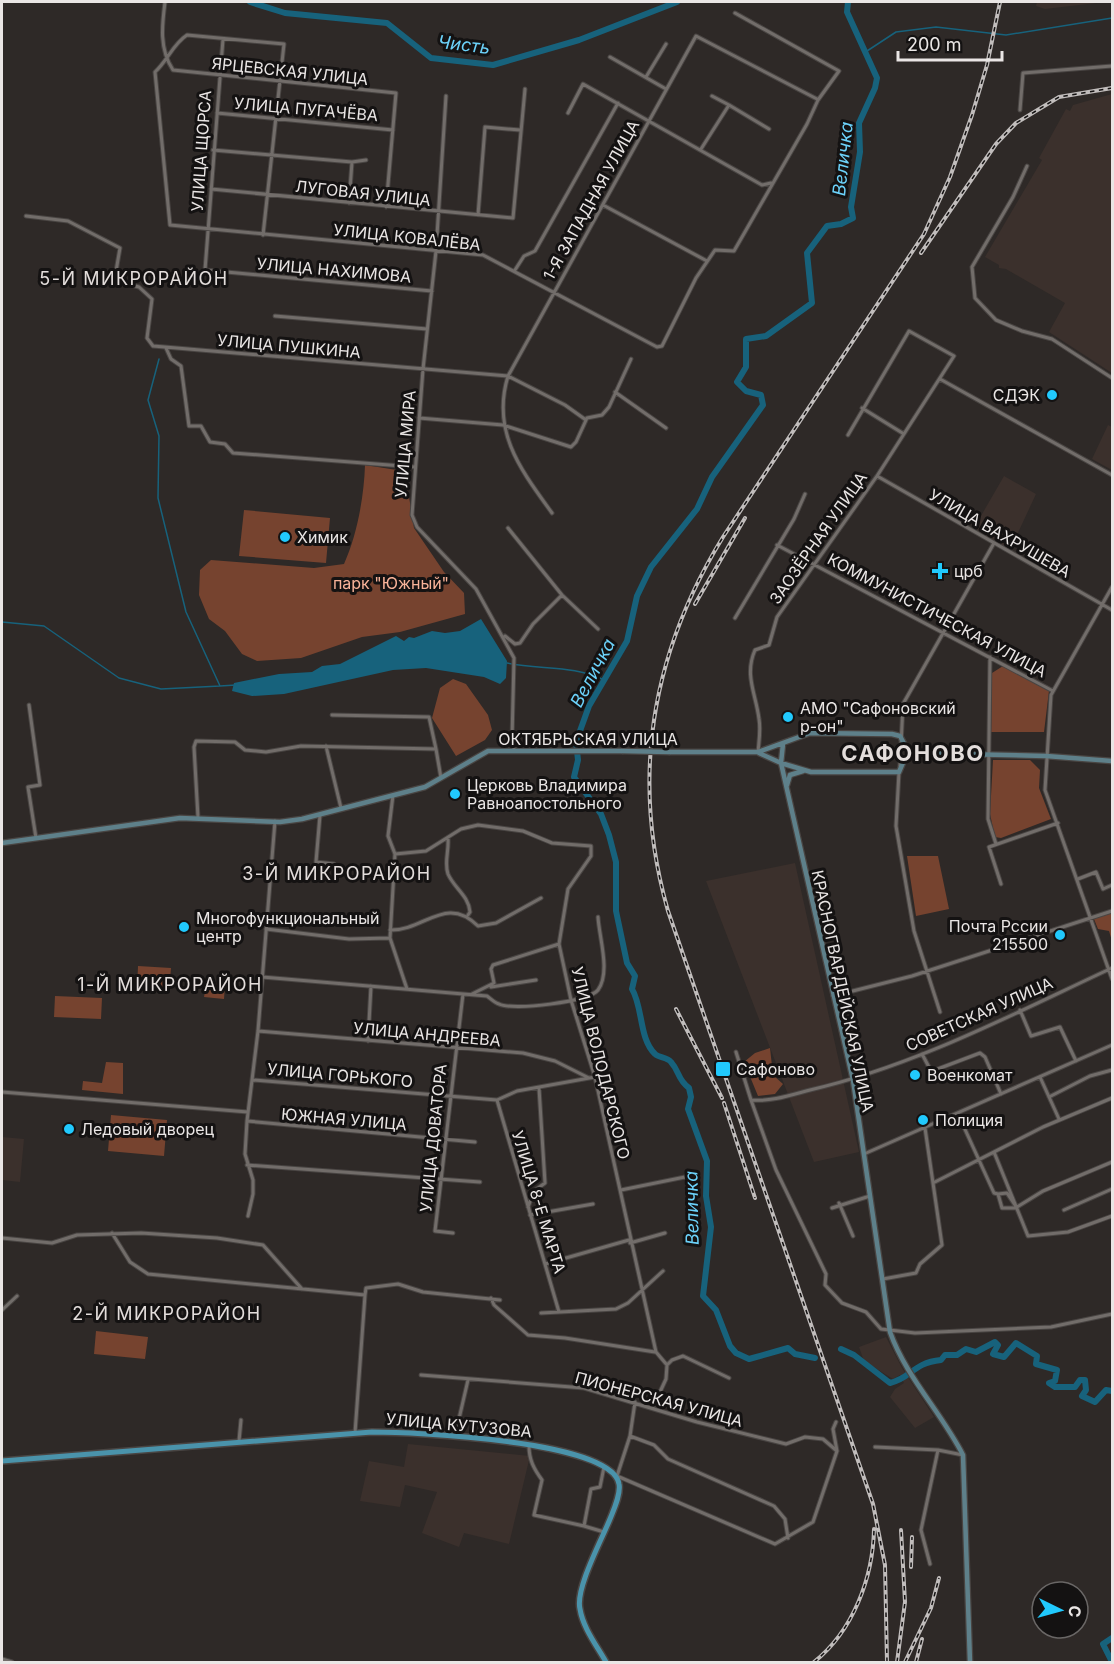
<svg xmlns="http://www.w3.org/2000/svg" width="1114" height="1664" viewBox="0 0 1114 1664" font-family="Inter,sans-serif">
<rect width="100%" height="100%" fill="#2e2927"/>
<!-- built -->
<path fill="#3b302c" d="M1037,2H1105L1045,9L1036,6Z
M1112,94V373L1049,332L1065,303L1006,269L999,268V265L985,257L1042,160L1039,158L1066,109L1070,111L1073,105Z
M1108,425L1112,427V470L1092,459Z
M1004,476L1036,494L1010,550L974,528Z
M795,863L859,1152L814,1162L706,881Z
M2,1137L24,1139L20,1182L2,1180Z
M886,1337L902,1368L934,1417L915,1428L890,1397L895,1389L904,1383L900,1375L893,1379L864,1361L859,1347Z
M408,1444L530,1456L509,1544L464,1533L459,1547L422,1533L437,1492L405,1485L400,1507L360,1501L369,1461L404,1467Z"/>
<!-- green -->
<path fill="#76432f" d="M365,465L397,470L407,484L414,528L444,572L464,593L465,614L400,632L362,637L301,658L257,661L242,654L225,631L209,619L199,595L200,570L211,560L314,568L344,564C357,535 364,497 365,465Z
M244,510L330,518L326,563L239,556Z
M1003,666L1049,691L1044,732H991L992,673Z
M453,679L466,684L488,715L492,730L485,740L456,756L432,718L440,688Z
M993,760H1030L1040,770L1039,788L1051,819L1001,838L995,837L990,814Z
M907,856H938L949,909L916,916Z
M1112,912V941L1109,931L1098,929L1094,919Z
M138,966L171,968L169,992L137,991Z
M213,983L225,985L224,999L204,997L206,986Z
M55,996L102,998L101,1019L54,1017Z
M770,1048L773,1075L783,1084L775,1094L758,1096L744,1062L755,1053Z
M106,1062L123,1063V1094L82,1090L83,1081L102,1083Z
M111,1115L167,1120L164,1156L108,1151Z
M96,1331L148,1337L145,1359L94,1354Z"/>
<!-- water -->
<path fill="#17627c" d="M481,619L507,661L506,678L500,684L484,677L426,668L393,670L284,694L252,696L232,691L234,683L279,674L312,672L322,666L340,664L396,636L404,641L409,637L414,638L432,631L445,633L460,631Z"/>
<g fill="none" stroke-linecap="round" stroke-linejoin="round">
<!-- stream -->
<path stroke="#17627c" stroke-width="1.5" d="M867,51L896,32L936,27L1006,35L1112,18
M159,359L148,400L159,436L158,498L186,612L220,686L236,685
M2,622L44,626L119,678L161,689L220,686
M507,663C540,670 574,665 604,680"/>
<!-- river -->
<path stroke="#17627c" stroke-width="6" d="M250,2L285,13L387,23L431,58L493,65L579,40L677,2
M841,1349L854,1355L890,1383C912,1378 912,1363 941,1360L945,1355H957L966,1349L976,1352L995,1342L998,1345L993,1354L1004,1357L1016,1343L1037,1356L1036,1364L1057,1370L1055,1381L1049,1383L1055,1387H1075L1080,1380H1085L1086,1390L1082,1396L1095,1402L1106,1390L1112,1391
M815,1358L795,1354L788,1348L749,1359L736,1353L730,1346L716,1310L703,1296L711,1227L706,1196L707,1161L688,1109L691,1097L689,1088C677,1079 680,1072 671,1062C667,1057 659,1058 655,1054C639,1039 643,1007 632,989L635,976L627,963L616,911V862L609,835L601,814L574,777L578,760L576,742L589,706L627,641L637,596L651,567L697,509L712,477L763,405L761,395L746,391L737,382L746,367V339L766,336L812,303L807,253L827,226L841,224L853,218L851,207L860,152L859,123L875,88L877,78L847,12L848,2
M1112,1662L1103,1644L1112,1638"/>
<defs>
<path id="street" d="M165,2C162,25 159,49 173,70L396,93L386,207
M223,39L205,270L432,291
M610,57L666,89
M646,77L666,44
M446,96L436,251L423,369L412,515L417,527L476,589L514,658L512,739L514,749
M712,96L729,105
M1020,110L1023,73L1112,66
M217,113L393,130
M568,113L583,84L762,185L771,183
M701,149L729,105L769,129
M213,150L352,162L366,160
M1027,166L1013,197L972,267L975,298L996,320L1022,331L1052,339L1112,378
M211,189L513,218L525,89
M349,203L352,162
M603,205L707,261
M478,215L485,127L520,130
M26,216L68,221L120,248L115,277L117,281L139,287L152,299L147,338L153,346L508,376L565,405L586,420
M263,235L284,44L187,35C173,44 168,60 155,72L170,225L483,255L657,347L662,346L696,278L715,250L734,251L807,124L818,100L839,71L735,13
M515,270L524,256L535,251L618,103
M275,316L427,329
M166,348L171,359L181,366L189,426H201L210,442L225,444L233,453L415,467
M940,379L1112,475
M615,392L666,428
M862,408L904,434
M419,418L503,425L571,447L576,442L587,418L602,415L609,407L631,359
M877,476L1112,610
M552,513C521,470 491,432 508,376L696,36L817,99
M508,528L562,595L598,629
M777,545L1053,691
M1112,587L1051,695L1045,790L1112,979
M735,618L794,519L805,494
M505,636L515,644L520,643L533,624L562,595
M990,657L988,819L996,844
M29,705L40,785L28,787L36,838
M332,715L429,717L436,749
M326,746L341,808
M758,752C759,741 761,730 759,719C756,694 744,675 755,650L769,645L777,617L877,476L954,356L909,331L848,435
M900,766L903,704L994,543
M899,772L896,826L914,931L940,1012
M393,795L388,836L395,854L390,938L407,989
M320,815L316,862L334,864
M198,817L194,747L196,741L235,742L245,750L266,752L301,746L436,749L441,778
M448,839C449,852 444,862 448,874C454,888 469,896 470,912L468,915
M395,854L426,851L461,829L478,825L523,831L552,843L591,846V856L568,889L559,944L571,1000L595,1077L656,1352L667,1365
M1078,879L1096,872L1103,889L1112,885
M1001,884L989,847L1058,823
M266,929L349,939L390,938
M390,930C424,931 446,894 478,926L496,923L541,898
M262,977L487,996C491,999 495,1003 499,1004C512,1011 589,1002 598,990C611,972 599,937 598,917
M491,987L536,980
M472,994L494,983L491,969L493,965L559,944
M833,996L912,976L1112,911
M1020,1010L1031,1036L1060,1027L1076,1061
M258,1031L523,1053L555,1061L589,1078
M368,1041L371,986
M736,1052L751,1100C771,1102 791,1095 810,1090C915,1066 1015,1013 1112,968
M922,1054L930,1069L935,1070L980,1053L985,1057L1001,1094
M1040,1077L1059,1119
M253,1080L497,1100L517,1091L595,1077
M2,1092L248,1112
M1049,1097L1090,1076L1112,1070
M497,1100L559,1312
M751,1100L776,1170L826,1274L825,1285L842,1303L866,1312L881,1329L915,1333L1051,1327L1112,1314
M958,1114L994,1193L998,1194L1002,1208H1017L1007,1193L998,1194
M247,1121L475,1142
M994,1152L1028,1236L1068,1232L1112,1216
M864,1154L1112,1045
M247,1165L480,1182
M933,1183L1043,1127L1112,1098
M621,1190L685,1177
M839,1203L853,1236
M528,1207L534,1191L545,1183L539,1088
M1017,1207L1043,1191L1112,1162
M832,1208L870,1196
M1064,1210L1112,1189
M530,1215L593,1204
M248,1216L253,1194V1180L245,1154L247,1121L258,1031L275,821
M112,1233L130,1262L148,1274L365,1295L355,1433
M453,1233L435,1231L463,994
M2,1238L52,1243L77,1235L141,1233L217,1238L263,1245L302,1289
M630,1243L665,1233
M545,1264L629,1240
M883,1279L916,1273L920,1264L942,1245L925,1128
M365,1295L366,1288L398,1284L423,1292L500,1300
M491,1298L494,1305L528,1335L565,1338L655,1352
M2,1310L17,1296
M541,1313L616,1309L628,1303L663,1271
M421,1375L584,1388L697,1422L786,1444L805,1437L823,1439L837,1451
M635,1402L630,1436L617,1476L775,1544L813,1522L837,1451L833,1429L836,1422
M653,1407L666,1379L667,1365L672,1360L683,1356L729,1378
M455,1436L468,1380
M630,1436L654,1445L668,1459L774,1506L785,1519L788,1538
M239,1441L241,1420
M529,1446C529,1460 534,1469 542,1480L534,1515L584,1526
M875,1447L938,1450
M604,1467L600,1487L591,1489L584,1526L604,1532
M930,1564L921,1530L938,1450L963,1455
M2,1659L12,1662"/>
<path id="secondary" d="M783,744L781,763L853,1080L890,1332C906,1377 941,1412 963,1455L970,1662
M670,752H758L810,733L892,734L900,736L907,749L913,753
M759,753L781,763L811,772H899L905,758L913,753
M913,753L1046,756L1112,761
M787,785L790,775L803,771
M2,843L180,818L280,822L302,819L425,787L488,751H622"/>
<path id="primary" d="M2,1461L372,1432C410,1432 612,1440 619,1484C621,1494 614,1509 610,1519C602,1539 575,1589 580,1609C583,1628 597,1646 606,1662"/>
</defs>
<!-- street casing -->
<use href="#street" stroke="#494543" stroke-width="5"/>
<!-- secondary casing -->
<use href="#secondary" stroke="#494543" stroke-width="7"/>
<!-- primary casing -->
<use href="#primary" stroke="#494543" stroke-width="8"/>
<!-- street -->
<use href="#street" stroke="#726d6a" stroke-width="3"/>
<!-- secondary -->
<use href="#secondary" stroke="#5e808a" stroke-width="4.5"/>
<!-- primary -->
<use href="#primary" stroke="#4a93ab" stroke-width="5"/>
<defs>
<path id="rail" d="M921,253L996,144L1016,123L1059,97L1112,88
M695,604L745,518
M676,1009L722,1098
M724,1103L755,1198
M911,1567L912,1537
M814,1662C853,1631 873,1578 874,1529
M887,1662L885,1565L873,1504L668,911C630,778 651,654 723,537L924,234L950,177L972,115L987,65L1000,2
M897,1662L905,1602L901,1530
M905,1662L931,1608L939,1578
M916,1662L922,1639"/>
</defs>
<!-- rail casing -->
<use href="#rail" stroke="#c1bdbc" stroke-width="4"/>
<!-- rail -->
<use href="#rail" stroke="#141212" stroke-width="1.5" stroke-dasharray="4.5" stroke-linecap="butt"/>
<defs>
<path id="secondary-bridge" d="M622,751L670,752"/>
</defs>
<!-- secondary-bridge casing -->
<use href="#secondary-bridge" stroke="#494543" stroke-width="7" stroke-linecap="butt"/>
<!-- secondary-bridge -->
<use href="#secondary-bridge" stroke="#5e808a" stroke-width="4.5"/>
</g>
<!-- markers -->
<g fill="#21c9fd" stroke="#141212" stroke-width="2">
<circle cx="1052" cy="395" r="6"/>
<circle cx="285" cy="537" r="6"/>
<path d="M937 562h6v6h6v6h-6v6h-6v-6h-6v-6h6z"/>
<circle cx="788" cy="717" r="6"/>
<circle cx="455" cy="794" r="6"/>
<circle cx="184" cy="927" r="6"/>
<circle cx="1060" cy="935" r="6"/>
<rect x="715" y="1061" width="16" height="16" rx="3"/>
<circle cx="915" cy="1075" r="6"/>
<circle cx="923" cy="1120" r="6"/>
<circle cx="69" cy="1129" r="6"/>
</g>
<g text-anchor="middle" stroke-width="6" stroke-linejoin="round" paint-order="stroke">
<!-- street labels -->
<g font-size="16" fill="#eae6e5" stroke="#141212">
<text transform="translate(290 71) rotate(6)" y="6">ЯРЦЕВСКАЯ УЛИЦА</text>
<text transform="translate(306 109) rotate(5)" y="6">УЛИЦА ПУГАЧЁВА</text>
<text transform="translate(201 151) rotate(-86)" y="6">УЛИЦА ЩОРСА</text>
<text transform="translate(363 193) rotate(6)" y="6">ЛУГОВАЯ УЛИЦА</text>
<text transform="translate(591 200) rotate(-61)" y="6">1-Я ЗАПАДНАЯ УЛИЦА</text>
<text transform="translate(407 237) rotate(6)" y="6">УЛИЦА КОВАЛЁВА</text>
<text transform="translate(334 270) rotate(5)" y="6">УЛИЦА НАХИМОВА</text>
<text transform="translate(289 346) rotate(5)" y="6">УЛИЦА ПУШКИНА</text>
<text transform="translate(405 444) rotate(-85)" y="6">УЛИЦА МИРА</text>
<text transform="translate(1000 533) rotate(30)" y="6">УЛИЦА ВАХРУШЕВА</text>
<text transform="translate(818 538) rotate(-55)" y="6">ЗАОЗЁРНАЯ УЛИЦА</text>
<text transform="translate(937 615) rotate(28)" y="6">КОММУНИСТИЧЕСКАЯ УЛИЦА</text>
<text x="588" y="745">ОКТЯБРЬСКАЯ УЛИЦА</text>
<text transform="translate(843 991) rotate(78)" y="6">КРАСНОГВАРДЕЙСКАЯ УЛИЦА</text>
<text transform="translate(979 1014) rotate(-24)" y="6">СОВЕТСКАЯ УЛИЦА</text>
<text transform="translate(427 1034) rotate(5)" y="6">УЛИЦА АНДРЕЕВА</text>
<text transform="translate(601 1063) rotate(76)" y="6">УЛИЦА ВОЛОДАРСКОГО</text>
<text transform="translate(340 1075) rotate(5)" y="6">УЛИЦА ГОРЬКОГО</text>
<text transform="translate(344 1119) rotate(5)" y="6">ЮЖНАЯ УЛИЦА</text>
<text transform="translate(433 1138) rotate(-84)" y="6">УЛИЦА ДОВАТОРА</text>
<text transform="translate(539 1202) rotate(73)" y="6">УЛИЦА 8-Е МАРТА</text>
<text transform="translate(659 1399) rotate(15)" y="6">ПИОНЕРСКАЯ УЛИЦА</text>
<text transform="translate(459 1425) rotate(5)" y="6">УЛИЦА КУТУЗОВА</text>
</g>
<!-- poi labels -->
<g font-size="16" fill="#eae6e5" stroke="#141212" text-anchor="start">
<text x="1040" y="401" text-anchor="end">СДЭК</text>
<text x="297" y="543">Химик</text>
<text x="954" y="577">црб</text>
<text x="800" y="714">АМО "Сафоновский<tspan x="800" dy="18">р-он"</tspan></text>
<text x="467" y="791">Церковь Владимира<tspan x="467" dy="18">Равноапостольного</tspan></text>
<text x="196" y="924">Многофункциональный<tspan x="196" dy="18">центр</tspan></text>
<text x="1048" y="932" text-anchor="end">Почта Рссии<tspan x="1048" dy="18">215500</tspan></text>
<text x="736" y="1075">Сафоново</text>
<text x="927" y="1081">Военкомат</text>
<text x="935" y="1126">Полиция</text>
<text x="81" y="1135">Ледовый дворец</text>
</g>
<!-- park labels -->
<g font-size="16" fill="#f8b399" stroke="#141212">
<text x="391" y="589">парк "Южный"</text>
</g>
<!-- water labels -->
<g font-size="18" font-style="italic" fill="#6cd2fa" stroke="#141212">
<text transform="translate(464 45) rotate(7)" y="6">Чисть</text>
<text transform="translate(843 159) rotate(-84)" y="6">Величка</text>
<text transform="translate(593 673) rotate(-62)" y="6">Величка</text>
<text transform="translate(692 1208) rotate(-91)" y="6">Величка</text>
</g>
<!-- neighbourhood labels -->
<g font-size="18" letter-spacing="1.5" fill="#e3dddb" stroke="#141212">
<text x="134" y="285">5-Й МИКРОРАЙОН</text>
<text x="337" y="880">3-Й МИКРОРАЙОН</text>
<text x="170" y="991">1-Й МИКРОРАЙОН</text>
<text x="167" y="1320">2-Й МИКРОРАЙОН</text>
</g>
<!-- district labels -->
<g font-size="22" font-weight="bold" letter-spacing="1.5" fill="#e3dddb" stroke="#141212">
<text x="913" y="761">САФОНОВО</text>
</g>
</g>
<!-- border -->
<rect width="1114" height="1664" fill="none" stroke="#eae6e5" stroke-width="6"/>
<!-- north arrow -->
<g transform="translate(1060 1610) rotate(95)"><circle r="28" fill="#141212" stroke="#6a6766" stroke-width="1.5"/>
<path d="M0-4.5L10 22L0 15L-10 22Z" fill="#21c9fd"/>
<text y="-9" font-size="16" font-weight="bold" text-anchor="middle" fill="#eae6e5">С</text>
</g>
<!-- scale -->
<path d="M898 51v9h104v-9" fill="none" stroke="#eae6e5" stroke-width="3"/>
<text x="907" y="51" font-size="18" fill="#eae6e5" stroke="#141212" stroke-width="4.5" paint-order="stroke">200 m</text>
</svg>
